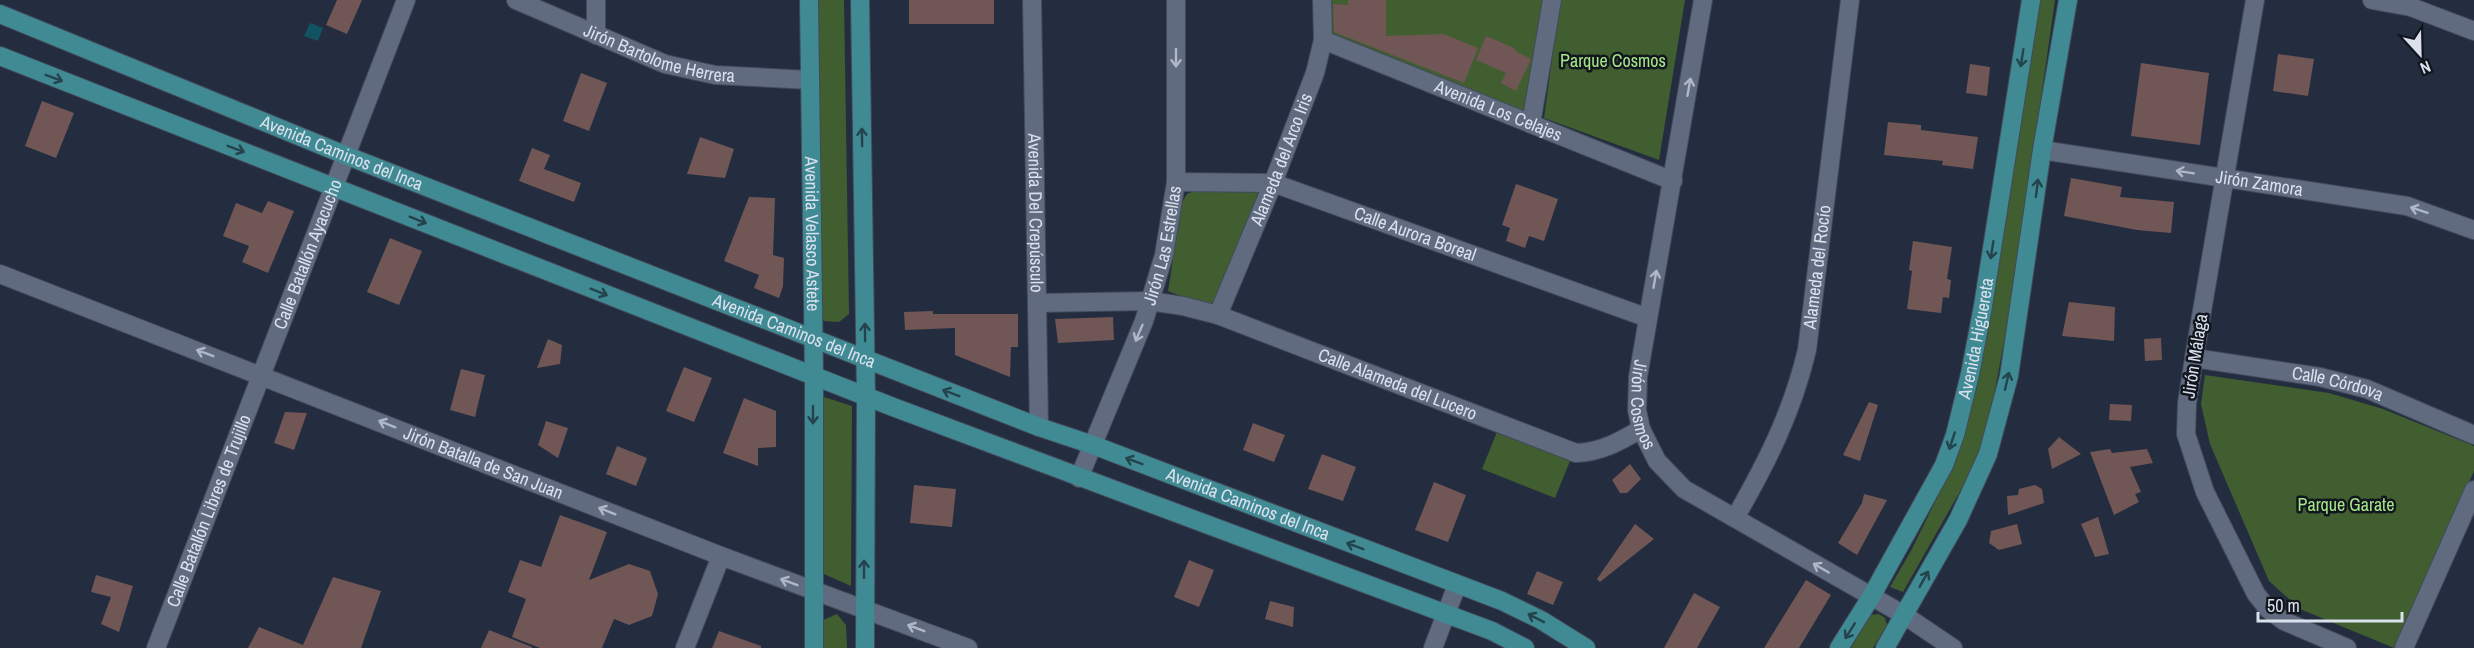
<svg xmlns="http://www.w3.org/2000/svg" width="2474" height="648" viewBox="0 0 2474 648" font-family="'Archivo Narrow',sans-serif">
<rect width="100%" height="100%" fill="#242d3f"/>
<!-- green -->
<path fill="#405e30" d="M816,0H844L849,314L839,322L824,321L819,311Z
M1328,0H1545L1527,114L1331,38Z
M1560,0H1685L1659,160L1544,118Z
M2037,0H2055L2014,288L1984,449L1903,592L1890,587L1912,549L1951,469Z
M1266,187L1216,310L1168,291L1182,202L1187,194L1194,191Z
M2205,375L2329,393L2383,409L2474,446V471L2394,648L2300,609L2269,581L2210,444L2201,404Z
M824,397L852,406L851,586L824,574Z
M1497,432L1570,461L1555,498L1482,469Z
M837,614L846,625L847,648H823V620Z
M1879,614L1885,618L1887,625L1873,648H1851L1870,615Z"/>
<!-- water -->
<path fill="#125362" d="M310,23L323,28L318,41L304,36Z"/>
<!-- building -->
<path fill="#705654" d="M337,0H362L347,34L326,25Z
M909,0H994V24H909Z
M1348,0H1386V36L1444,34L1478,48L1464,83L1334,32L1333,4L1348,5Z
M1486,36L1516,49L1515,51L1531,59L1516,91L1501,83L1506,73L1476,60Z
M2278,54L2314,59L2308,96L2273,91Z
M2141,63L2209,73L2200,145L2131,136Z
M1970,64L1990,67L1987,96L1966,93Z
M581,73L607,83L589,131L563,121Z
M42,101L74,113L56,158L25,146Z
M1888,122L1921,125V130L1978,137L1973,169L1942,165L1943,161L1884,155Z
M700,137L734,149L725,178L687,174Z
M532,148L550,155L544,169L581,183L574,202L519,181Z
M2071,178L2122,187L2120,197L2174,202L2171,233L2137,230L2064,216Z
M1516,184L1558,199L1544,241L1529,236L1525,248L1506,241L1510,228L1502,225Z
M749,197L775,198L773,255L784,258L783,286L779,298L754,288L759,275L724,261Z
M268,201L294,211L268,273L242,262L249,246L223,236L236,203L262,213Z
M390,238L422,251L399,305L367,292Z
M1913,241L1952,247L1947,279L1951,280L1949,298L1943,297L1941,313L1907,309L1912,271L1909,270Z
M2069,302L2115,307L2114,341L2062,336Z
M933,311V314H1018V347H1011L1010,377L955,355V328L905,330L904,312Z
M1113,317L1114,340L1058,343L1055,319Z
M2161,338L2162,360L2145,361L2144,339Z
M548,339L562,345L560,364L537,368Z
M684,367L712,378L694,422L666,411Z
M461,369L485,375L475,417L450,410Z
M744,398L776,411V447L758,448V466L723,453Z
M1869,402L1878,405L1860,461L1843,455Z
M2110,404L2132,405L2131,421L2109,420Z
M285,412L307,413L294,450L274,443Z
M546,421L568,428L558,458L538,445Z
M1253,423L1285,435L1274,462L1243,450Z
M2059,437L2081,454L2052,469L2048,449Z
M617,446L647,458L636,486L606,474Z
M2110,449L2112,453L2147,449L2153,463L2130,467L2141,492L2135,494L2139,502L2114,515L2090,452Z
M1322,454L1356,467L1343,501L1308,489Z
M1630,464L1641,479L1627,493H1620L1612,480Z
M1434,482L1466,495L1448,542L1415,530Z
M914,485L956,489L952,527L910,523Z
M2035,485L2042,489L2044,503L2008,515L2007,496L2018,495L2019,489Z
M1864,494L1887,500L1857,555L1838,543L1862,503Z
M560,515L607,532L589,580L629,564L650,571L658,594L652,616L629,625L614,619L602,648H540L512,637L526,599L508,592L520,560L541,567Z
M2098,517L2109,554L2095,557L2081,524Z
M1635,524L1654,539L1600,582L1597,579Z
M2017,524L2022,544L1999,550L1989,543L1991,531Z
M1189,560L1214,570L1199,607L1174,597Z
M1537,571L1563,582L1553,605L1527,594Z
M96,575L133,586L119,632L101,624L111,597L91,592Z
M333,577L381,591L361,648H248L259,627L303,645Z
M1806,580L1831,595L1799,648H1764Z
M1694,593L1720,607L1697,648H1664Z
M1270,601L1294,607L1293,627L1265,619Z
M489,630L532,647V648H481Z
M719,631L761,646V648H712Z"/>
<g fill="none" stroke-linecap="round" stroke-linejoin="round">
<defs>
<g id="minor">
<path id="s1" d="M516,0L665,64L715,75L809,80"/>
<path d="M596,0V35"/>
<path id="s2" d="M1032,0L1039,427"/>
<path id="s3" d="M1703,0L1638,377L1637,410L1641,429L1657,461L1684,489L1904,615L1953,648"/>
<path d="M2255,0L2194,358L2187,403L2186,434L2205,492L2256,594L2268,609L2284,621L2347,648"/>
<path d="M2372,0L2411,7L2474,31"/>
<path id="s4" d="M1323,40L1673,181"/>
<path d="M1531,124L1552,0"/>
<path id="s5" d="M2042,150L2407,206L2474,230"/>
<path id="s6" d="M1176,182L1273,183L1648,318"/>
<path id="s7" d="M0,274L721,556L968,648"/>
<path id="s8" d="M1037,303L1149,301L1183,306L1218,315L1576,453C1601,452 1619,442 1641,429"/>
<path id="s9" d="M1218,315L1273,183L1315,73L1323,40L1322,0"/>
<path id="s10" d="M2194,358L2320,377L2367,389L2474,435"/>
<path id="s11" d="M1079,478L1144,321L1164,255L1176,182V0"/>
<path id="s12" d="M1735,518C1767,462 1792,413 1807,350L1850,0"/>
<path id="s13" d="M156,648L406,0"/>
<path d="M685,648L721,556"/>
<path d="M1433,648L1457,585"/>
<path d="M2404,648L2474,490"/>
</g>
<g id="major">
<path id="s14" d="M809,0L814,377V648"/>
<path d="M860,0L866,397L865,648"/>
<path id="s15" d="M0,14L345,155L1039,427L1093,445L1502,601L1541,620L1586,648"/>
<path d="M0,56L893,407L1492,631L1525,648"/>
<path id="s16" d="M1839,648L1871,597L1928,494L1944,465L1955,435L1970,374L1983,306L2031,0"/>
<path d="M1885,648L1958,520L1988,454L2009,376L2042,150L2068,0"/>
</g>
</defs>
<!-- minor casing -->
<use href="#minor" stroke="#424a5a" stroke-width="20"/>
<!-- major casing -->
<use href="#major" stroke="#424a5a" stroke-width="20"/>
<!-- minor -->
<use href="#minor" stroke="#606b80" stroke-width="18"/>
<!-- major -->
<use href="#major" stroke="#408a94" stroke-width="18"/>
</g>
<!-- one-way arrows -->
<defs><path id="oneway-shaft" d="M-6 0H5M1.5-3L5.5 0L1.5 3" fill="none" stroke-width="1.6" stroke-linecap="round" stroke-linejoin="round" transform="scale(1.5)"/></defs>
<g stroke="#afb8c7">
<use href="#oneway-shaft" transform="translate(1176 58) rotate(90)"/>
<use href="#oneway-shaft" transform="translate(1689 87) rotate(-80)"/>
<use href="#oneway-shaft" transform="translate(2185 172) rotate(-171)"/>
<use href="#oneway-shaft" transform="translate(2419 210) rotate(-162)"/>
<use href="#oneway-shaft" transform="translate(1655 279) rotate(-80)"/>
<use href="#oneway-shaft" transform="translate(1139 333) rotate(113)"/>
<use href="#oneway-shaft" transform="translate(205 353) rotate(-159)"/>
<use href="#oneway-shaft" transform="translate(387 424) rotate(-158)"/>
<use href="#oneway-shaft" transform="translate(607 511) rotate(-158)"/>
<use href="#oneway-shaft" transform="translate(1821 568) rotate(-150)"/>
<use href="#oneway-shaft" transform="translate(789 582) rotate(-159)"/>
<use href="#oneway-shaft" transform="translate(916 628) rotate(-159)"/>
</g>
<g stroke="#24444d">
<use href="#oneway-shaft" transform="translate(2022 58) rotate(99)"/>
<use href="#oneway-shaft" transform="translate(54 78) rotate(21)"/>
<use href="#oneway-shaft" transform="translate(862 137) rotate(-91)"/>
<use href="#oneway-shaft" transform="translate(236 149) rotate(21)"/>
<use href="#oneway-shaft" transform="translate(2037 188) rotate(-83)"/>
<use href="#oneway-shaft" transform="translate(418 220) rotate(22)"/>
<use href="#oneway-shaft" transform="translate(1992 250) rotate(99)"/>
<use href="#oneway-shaft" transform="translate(599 292) rotate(22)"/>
<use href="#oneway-shaft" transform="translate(865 332) rotate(-91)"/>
<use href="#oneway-shaft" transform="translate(2007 381) rotate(-77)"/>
<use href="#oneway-shaft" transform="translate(951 393) rotate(-159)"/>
<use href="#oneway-shaft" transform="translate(813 415) rotate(90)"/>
<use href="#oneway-shaft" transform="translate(1952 441) rotate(108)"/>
<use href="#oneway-shaft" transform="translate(1134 461) rotate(-159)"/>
<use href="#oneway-shaft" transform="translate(1355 546) rotate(-159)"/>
<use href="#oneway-shaft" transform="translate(864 569) rotate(-90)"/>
<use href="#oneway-shaft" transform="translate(1924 579) rotate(-61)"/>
<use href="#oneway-shaft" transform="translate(1536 618) rotate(-153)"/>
<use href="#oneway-shaft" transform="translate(1850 631) rotate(122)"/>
</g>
<g text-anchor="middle" stroke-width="5" stroke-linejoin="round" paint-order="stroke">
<!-- street labels -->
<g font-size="18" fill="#dae1ed" stroke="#11161e">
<text dy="6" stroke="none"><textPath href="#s1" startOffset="154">Jirón Bartolome Herrera</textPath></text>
<text dy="6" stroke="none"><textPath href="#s4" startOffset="189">Avenida Los Celajes</textPath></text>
<text dy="6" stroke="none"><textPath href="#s15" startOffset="369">Avenida Caminos del Inca</textPath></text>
<text dy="6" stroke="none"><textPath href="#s9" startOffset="168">Alameda del Arco Iris</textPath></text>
<text dy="6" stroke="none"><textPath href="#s5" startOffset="220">Jirón Zamora</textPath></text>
<text dy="6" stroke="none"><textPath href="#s2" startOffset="213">Avenida Del Crepúsculo</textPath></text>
<text dy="6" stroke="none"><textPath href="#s14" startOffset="234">Avenida Velasco Astete</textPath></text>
<text dy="6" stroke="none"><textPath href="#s6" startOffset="248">Calle Aurora Boreal</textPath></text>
<text dy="6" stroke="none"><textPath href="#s11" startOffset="248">Jirón Las Estrellas</textPath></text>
<text dy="6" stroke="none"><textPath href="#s13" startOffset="422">Calle Batallón Ayacucho</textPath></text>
<text dy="6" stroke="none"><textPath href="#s12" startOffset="267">Alameda del Rocío</textPath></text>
<text dy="6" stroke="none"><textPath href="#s15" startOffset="855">Avenida Caminos del Inca</textPath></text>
<text dy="6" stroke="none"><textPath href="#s16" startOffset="342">Avenida Higuereta</textPath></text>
<text transform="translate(2195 356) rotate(-81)" y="6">Jirón Málaga</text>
<text dy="6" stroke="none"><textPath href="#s8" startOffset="375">Calle Alameda del Lucero</textPath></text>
<text dy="6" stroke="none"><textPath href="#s10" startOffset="146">Calle Córdova</textPath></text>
<text dy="6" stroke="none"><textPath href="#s3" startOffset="411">Jirón Cosmos</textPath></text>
<text dy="6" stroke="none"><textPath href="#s7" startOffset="519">Jirón Batalla de San Juan</textPath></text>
<text dy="6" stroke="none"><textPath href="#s15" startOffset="1341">Avenida Caminos del Inca</textPath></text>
<text dy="6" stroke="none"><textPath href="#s13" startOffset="147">Calle Batallón Libres de Trujillo</textPath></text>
</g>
<!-- park labels -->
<g font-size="18" fill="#a7e687" stroke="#11161e">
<text x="1613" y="67">Parque Cosmos</text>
<text x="2346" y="511">Parque Garate</text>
</g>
</g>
<!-- north arrow -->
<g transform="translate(2420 54) rotate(158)" stroke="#11161e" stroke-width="4.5" paint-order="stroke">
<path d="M0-4.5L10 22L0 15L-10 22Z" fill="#dae1ed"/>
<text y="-9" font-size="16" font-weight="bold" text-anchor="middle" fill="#dae1ed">N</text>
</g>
<!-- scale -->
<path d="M2258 612v9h144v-9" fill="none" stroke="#dae1ed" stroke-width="3"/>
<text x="2267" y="612" font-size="18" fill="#dae1ed" stroke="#11161e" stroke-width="4.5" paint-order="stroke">50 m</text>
</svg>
